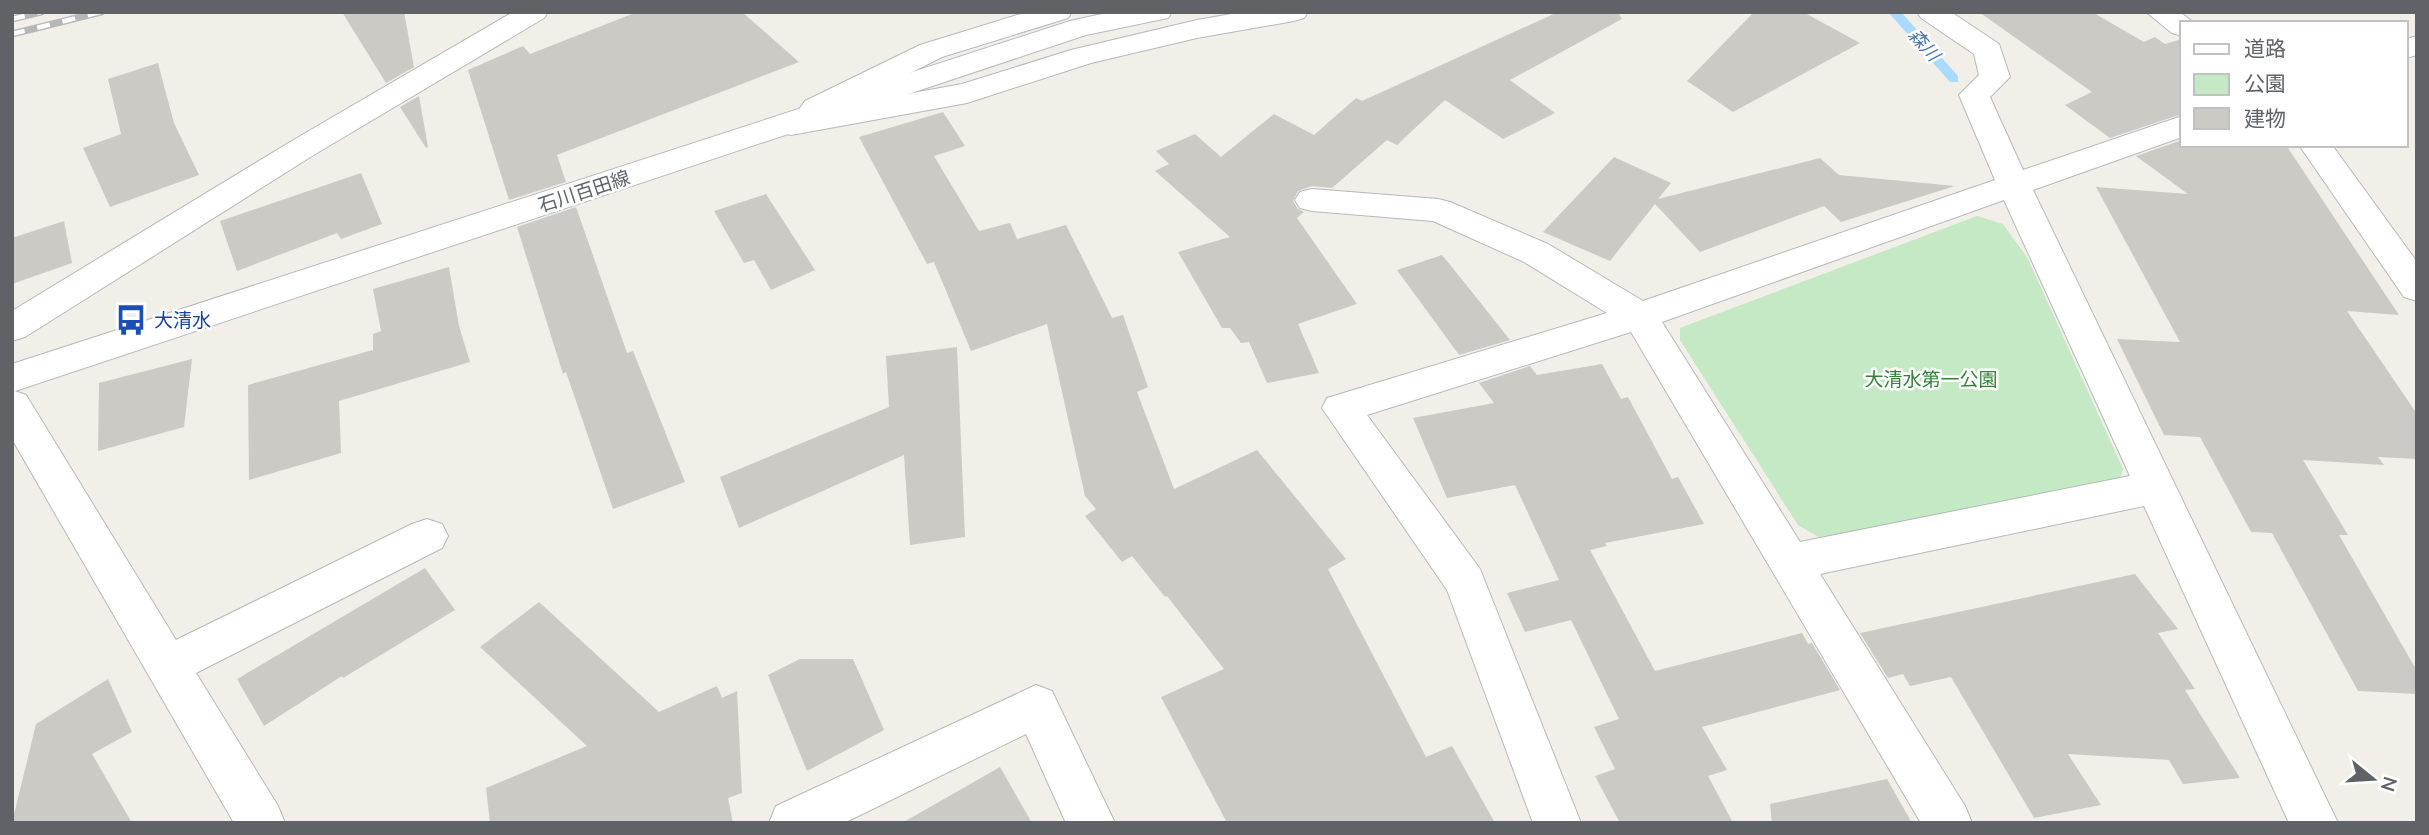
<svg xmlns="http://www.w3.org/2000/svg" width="2429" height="835" viewBox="0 0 2429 835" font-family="'Nunito Sans','Noto Sans JP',sans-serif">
<rect width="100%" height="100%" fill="#f1efe8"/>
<!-- green -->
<path fill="#c5e8c5" d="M1977,216L2003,224L2028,259L2123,469L2121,476L2105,486L1822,539L1798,525L1680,340V328Z"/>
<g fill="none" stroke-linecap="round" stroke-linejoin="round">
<!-- stream -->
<path fill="#aadaff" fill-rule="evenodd" d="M1888,12H1901L1958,76V82H1950Z"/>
</g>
<!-- building -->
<path fill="#cccac5" d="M342,12H404L414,67L386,83Z
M637,12H742L799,62L557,155L566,182L509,200L468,70L523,46L530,54Z
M1558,12H1618L1622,19L1510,80L1555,113L1503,139L1445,100L1397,145L1387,140L1332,188L1312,186L1298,191L1293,201L1298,209L1304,212L1297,218L1357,304L1298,324L1319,373L1267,383L1249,342L1241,343L1230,328H1222L1178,252L1230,237L1155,171L1169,164L1156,151L1195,134L1221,157L1274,114L1314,135L1356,98L1362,101Z
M1754,12H1803L1860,43L1733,112L1687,81Z
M1979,12H2092L2144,42L2155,37L2165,44L2182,39V114L2110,138L2065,105L2092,92Z
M158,63L174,123L199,175L110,207L83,148L121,134L108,79Z
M419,96L428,147L426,148L400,107Z
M943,112L965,146L934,156L979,231L1010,223L1017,239L1066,225L1112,318L1123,315L1148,387L1137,392L1174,489L1257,450L1346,559L1328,569L1426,757L1452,746L1495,823H1227L1161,697L1224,669L1167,596L1165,597L1132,556L1122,562L1085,516L1096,509L1085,496L1047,324L971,351L934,262L927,264L859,137Z
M2182,140V145H2286L2399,315L2347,311L2417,414V459L2378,457L2384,465L2303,460L2348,535H2339L2417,671V694L2358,691L2272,533L2251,532L2200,437L2164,435L2117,339L2180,342L2096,187L2188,194L2136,156Z
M1614,157L1671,183L1658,199L1820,158L1839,175L1955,186L1841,222L1824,206L1700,252L1655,204L1610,261L1543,232Z
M361,173L382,224L341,239L337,233L237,271L220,221Z
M766,194L815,270L771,290L754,260L744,263L714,211Z
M576,207L627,353L633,351L685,482L613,509L566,372L563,374L517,227Z
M64,221L72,263L12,284V238Z
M1442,255L1464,282L1510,340L1459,355L1397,270Z
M449,267L459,326L470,362L339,401L341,453L249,480L248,385L373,350V334L381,331L373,289Z
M957,347L965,537L910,545L904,455L739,528L720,477L889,407L886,356Z
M192,359L184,427L98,451L99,383Z
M1602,364L1621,399L1628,397L1672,479L1678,477L1704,524L1605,543L1607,546L1590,550L1655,671L1802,633L1808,644L1812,643L1840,690L1702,727L1727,770L1708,776L1733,823H1620L1595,776L1615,769L1594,727L1619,719L1571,620L1525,632L1507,593L1559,580L1515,485L1447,498L1413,418L1494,403L1479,383L1530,366L1537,375Z
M425,568L455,610L343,678L342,676L264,726L237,679Z
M2135,574L2178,629L2158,633L2195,689L2185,690L2240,778L2183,784L2169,760L2068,754L2101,805L2034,818L1951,677L1910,686L1903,674L1888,678L1860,633Z
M539,602L659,712L717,686L722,698L737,691L742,793L728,798L733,823H490L486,788L587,746L480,647Z
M800,659H853L884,730L807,771L768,675Z
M108,679L132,732L92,754L132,823H12L36,724Z
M1000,767L1032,823H902Z
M1887,779L1912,823H1772L1770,804Z"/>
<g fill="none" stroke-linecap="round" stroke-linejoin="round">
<defs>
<path id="street" d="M513,12H548L544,18L312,156L25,337L12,341V311L290,142Z
M1027,12H1072L1068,18L942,57L847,105L962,84L1071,50L1197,20L1243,12H1308L1304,18L1294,21L1197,38L1091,63L967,103L791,135L780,132L775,125L780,118L804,113L800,108L805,101L920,45Z
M1917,12H1951L1999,44L2010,77L1990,97L2023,170L2182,116V137L2033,190L2338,823H2289L2144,506L1820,574L1965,806L1972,823H1921L1631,332L1367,415L1480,569L1581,823H1533L1447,590L1322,408L1327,398L1607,313L1524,262L1433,221L1312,211L1300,208L1295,200L1300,192L1312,189L1438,199L1450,202L1548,244L1643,301L1995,180L1959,95L1979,75L1974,54L1921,18ZM2004,200L2130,476L1800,542L1662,322Z
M2146,12H2180L2194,23H2182V36L2172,33Z
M2417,36V55L2406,58V39Z
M2299,145H2332L2417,262V301L2404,297Z
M12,390L26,395L176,640L412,524L427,519L442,524L448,536L442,548L196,673L278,806L285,823H234L12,439Z
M1036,685L1052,691L1115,823H1066L1026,734L844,823H769L776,806Z"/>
<path id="secondary" d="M1111,12H1172L1168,18L1086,35L12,392V364L1070,21Z"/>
</defs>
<!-- street casing -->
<use href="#street" stroke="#b5b8bc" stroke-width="2"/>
<!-- secondary casing -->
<use href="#secondary" stroke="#b6babf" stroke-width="2"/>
<!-- street -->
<use href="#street" fill="#fff" fill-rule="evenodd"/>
<!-- secondary -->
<use href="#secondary" fill="#fff" fill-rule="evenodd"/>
<defs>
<path id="rail" d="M12,19L41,12
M12,34L101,12"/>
</defs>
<!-- rail casing -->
<use href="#rail" stroke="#b6b7b8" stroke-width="7"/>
<!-- rail -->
<use href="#rail" stroke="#fff" stroke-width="4.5" stroke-dasharray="13" stroke-linecap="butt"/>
</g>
<!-- icons -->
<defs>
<symbol id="bus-bare" viewBox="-9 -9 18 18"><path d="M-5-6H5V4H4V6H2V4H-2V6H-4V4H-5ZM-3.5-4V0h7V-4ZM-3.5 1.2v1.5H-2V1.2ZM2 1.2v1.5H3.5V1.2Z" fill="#1a4fb4" stroke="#fff" stroke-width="2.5" paint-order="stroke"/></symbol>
</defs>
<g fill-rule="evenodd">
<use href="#bus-bare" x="109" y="298" width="44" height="44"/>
</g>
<g text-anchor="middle" stroke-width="5" stroke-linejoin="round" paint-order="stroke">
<!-- far-water labels -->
<g font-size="18" font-style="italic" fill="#4174aa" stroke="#fff">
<text transform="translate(1924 45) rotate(48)" y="6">森川</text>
</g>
<!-- street labels -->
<g font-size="19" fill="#5f6368" stroke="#fff">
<text transform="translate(584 191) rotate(-18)" y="7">石川百田線</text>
</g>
<!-- transit labels -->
<g font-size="19" fill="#164399" stroke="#fff" text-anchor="start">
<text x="154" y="327">大清水</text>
</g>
<!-- park labels -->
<g font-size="19" fill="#348238" stroke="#fff">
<text x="1931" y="386">大清水第一公園</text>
</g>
</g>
<!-- border -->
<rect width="2429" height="835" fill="none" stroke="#5f6368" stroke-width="28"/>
<!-- legend -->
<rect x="2180" y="21" width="228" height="126" fill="#ffffff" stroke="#bfc1c3" stroke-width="2"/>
<rect x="2194" y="44" width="35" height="10" fill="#ffffff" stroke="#bfc1c3" stroke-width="2"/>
<text x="2244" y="56" font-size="21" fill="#5f6368">道路</text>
<rect x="2194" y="74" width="35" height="21" fill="#c5e8c5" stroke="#bfc1c3" stroke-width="2"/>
<text x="2244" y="91" font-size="21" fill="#5f6368">公園</text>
<rect x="2194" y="108" width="35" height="21" fill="#cccac5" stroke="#bfc1c3" stroke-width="2"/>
<text x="2244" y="126" font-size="21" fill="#5f6368">建物</text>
<!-- north arrow -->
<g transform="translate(2373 779) rotate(108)" stroke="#ffffff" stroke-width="5" paint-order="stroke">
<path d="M0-5L12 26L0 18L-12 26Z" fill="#5f6368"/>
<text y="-10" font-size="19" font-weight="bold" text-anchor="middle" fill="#5f6368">N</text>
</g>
</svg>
